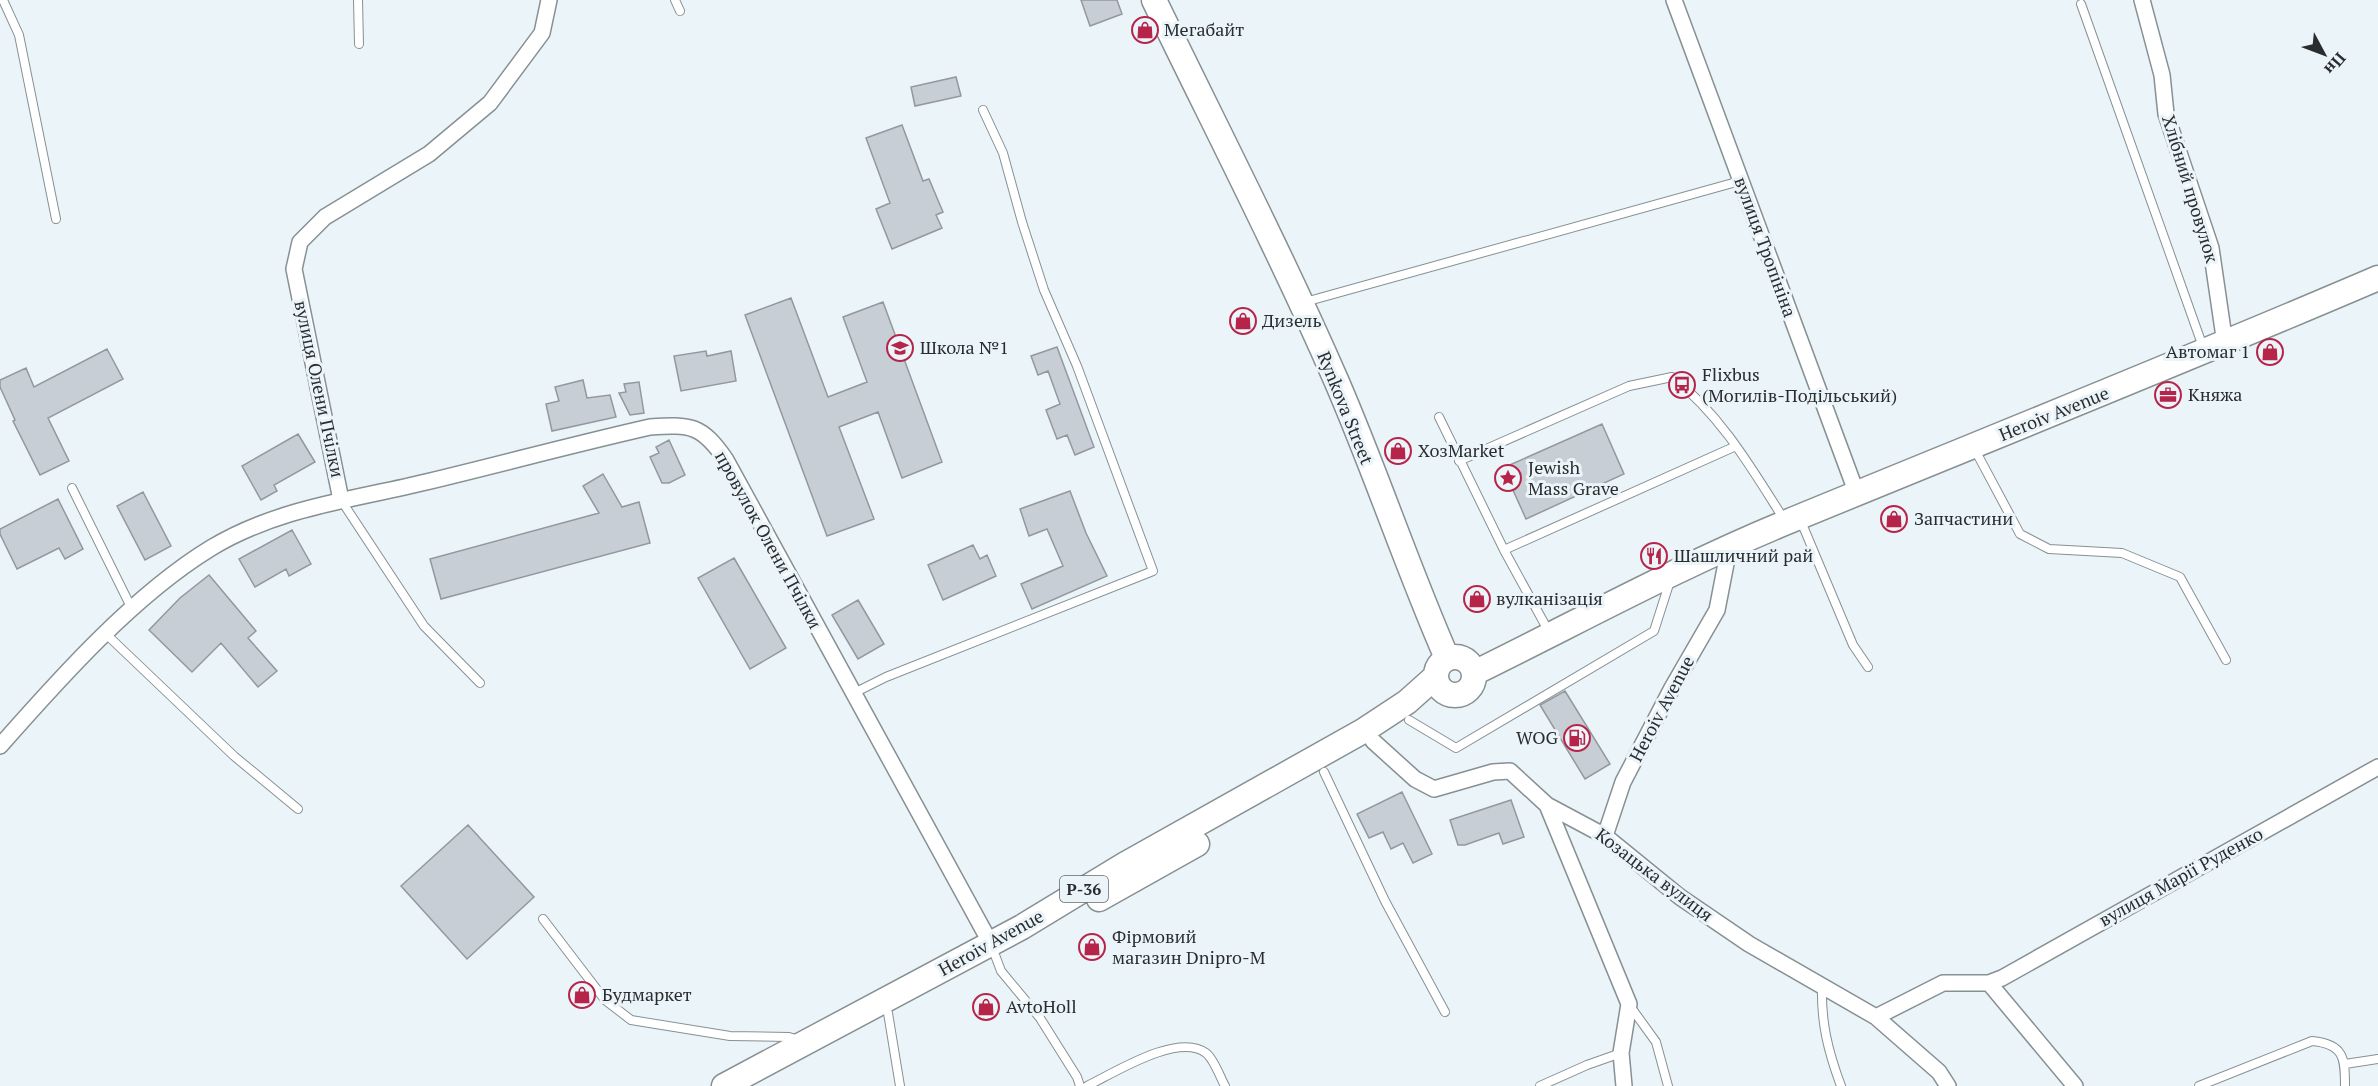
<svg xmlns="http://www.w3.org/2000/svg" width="2378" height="1086" viewBox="0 0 2378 1086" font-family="'PT Serif',serif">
<rect width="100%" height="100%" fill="#ebf5f9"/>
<!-- building -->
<path fill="#c8ced5" stroke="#93989f" stroke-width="1.5" d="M1081,0H1117L1122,14L1090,26Z
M956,77L961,96L915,106L911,87Z
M902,125L923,181L929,179L943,212L936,215L942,228L892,249L876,209L890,203L866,138Z
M791,298L828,397L867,382L843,317L883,302L942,462L902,478L878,412L839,427L874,519L827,536L745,315Z
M1057,347L1094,447L1075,455L1067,435L1057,439L1046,410L1060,404L1048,371L1038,375L1031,356Z
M107,349L123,379L48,418L69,461L40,475L13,421L15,420L0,387V380L26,368L34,387Z
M706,351L707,356L731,351L736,381L681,391L674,356Z
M583,380L587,398L610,395L616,417L552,431L546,404L559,401L555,387Z
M639,382L644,413L630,415L619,393L626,392L624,384Z
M1602,424L1624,474L1526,519L1503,468Z
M298,434L315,462L274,485L277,491L261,500L242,466Z
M669,440L685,475L669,483H662L650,457L659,453L656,447Z
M603,474L622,507L639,502L650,543L441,599L430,559L599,513L583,486Z
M1070,491L1086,533L1107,576L1032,609L1021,584L1063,566L1047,529L1029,536L1020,509Z
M143,492L171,546L145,560L117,506Z
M58,499L83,549L65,559L59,548L17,569L0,534V529Z
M292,530L311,564L289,576L286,569L255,587L239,559Z
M973,545L980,559L987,555L996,576L943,600L928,565Z
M734,558L786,648L750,669L698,578Z
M209,575L256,631L248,638L277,671L258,687L221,643L192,672L149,630L180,598Z
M858,600L884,644L858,659L832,615Z
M1565,691L1610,764L1585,779L1540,705Z
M1402,792L1432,854L1413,863L1403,843L1391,849L1383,832L1369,838L1357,814Z
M1511,800L1524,837L1503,844L1499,833L1465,845H1458L1450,820Z
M468,825L534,897L467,959L401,886Z"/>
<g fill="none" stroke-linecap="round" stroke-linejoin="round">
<defs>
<path id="service" d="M3,0L19,35L56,219
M358,0L359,44
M675,0L680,11
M2081,4L2203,347
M1305,302L1740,181
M1439,417L1504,550L1549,632
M1974,448L2020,534L2049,549L2122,553L2180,577L2226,660
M1459,461L1629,386L1672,377C1721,415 1752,469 1785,521
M72,488L132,609
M341,500L424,626L480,683
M1800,519L1853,645L1868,667
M1504,550L1736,446
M106,634L234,756L298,809
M852,694L886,677L1153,571L1077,366L1044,290L1022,222L1003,153L983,110
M1409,720L1456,748L1654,631L1670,581
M1324,772L1385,901L1445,1012
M543,919L605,1000L631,1020L730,1036L789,1037L799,1040
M992,947L1001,971L1040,1018L1077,1077L1080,1086
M1822,986C1821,1023 1828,1051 1841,1086
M1630,1006L1656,1042L1668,1086
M888,1013L900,1086
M2345,1064L2378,1059
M1087,1086C1114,1073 1178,1032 1206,1053C1214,1059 1220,1077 1225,1086
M1540,1086L1587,1065L1621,1053
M2199,1086L2312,1041C2344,1044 2345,1058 2345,1086"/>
<path id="minor" d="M1674,0L1857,494
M2142,0L2162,75L2166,114L2211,248L2225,344
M341,500L294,269L300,242L325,217L429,154L490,103L542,33L549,0
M1373,741L1415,779L1434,789L1493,772L1510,771L1547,805L1605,836L1680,897L1749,944L1876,1017L1939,1072L1948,1086
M0,746C60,678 134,595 211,548C277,508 352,500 426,482C501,464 575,444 650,427C691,424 702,425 726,460L991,944
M1547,805L1629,1004L1621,1053L1624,1086
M1605,836L1623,782L1672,688L1717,610L1729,548
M1989,983L2002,978L2378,767
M1876,1017L1943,983H1989L2075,1086"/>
<path id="primary" d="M1154,0C1215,126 1280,252 1336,380C1376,472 1407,567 1447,658
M1436 676a19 19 0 1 1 38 0a19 19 0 1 1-38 0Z
M1474,673C1578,622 1680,566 1787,522C1984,441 2182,362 2378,278
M1099,899L1197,844
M724,1086L1022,927L1124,865L1363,731L1407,702L1435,677"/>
</defs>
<!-- service casing -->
<use href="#service" stroke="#879093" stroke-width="10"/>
<!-- minor casing -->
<use href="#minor" stroke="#879093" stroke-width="18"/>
<!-- primary casing -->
<use href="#primary" stroke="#879093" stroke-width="27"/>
<!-- service -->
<use href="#service" stroke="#fff" stroke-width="8"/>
<!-- minor -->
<use href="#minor" stroke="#fff" stroke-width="15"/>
<!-- primary -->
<use href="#primary" stroke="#fff" stroke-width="24"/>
</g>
<!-- icons -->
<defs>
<symbol id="shop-ring" viewBox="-11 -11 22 22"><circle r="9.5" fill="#ebf5f9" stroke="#b62549" stroke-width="1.5"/><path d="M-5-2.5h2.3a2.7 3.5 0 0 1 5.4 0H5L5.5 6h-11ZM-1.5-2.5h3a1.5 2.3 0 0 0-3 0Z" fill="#b62549"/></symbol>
<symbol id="school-ring" viewBox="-11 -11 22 22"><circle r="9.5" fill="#ebf5f9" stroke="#b62549" stroke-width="1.5"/><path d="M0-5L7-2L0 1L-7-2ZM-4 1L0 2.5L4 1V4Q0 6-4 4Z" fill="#b62549"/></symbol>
<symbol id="bus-ring" viewBox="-11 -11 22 22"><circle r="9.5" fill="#ebf5f9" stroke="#b62549" stroke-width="1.5"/><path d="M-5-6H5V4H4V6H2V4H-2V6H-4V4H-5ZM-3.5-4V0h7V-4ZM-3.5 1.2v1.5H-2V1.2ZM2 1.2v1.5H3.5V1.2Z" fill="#b62549"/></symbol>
<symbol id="office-ring" viewBox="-11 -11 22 22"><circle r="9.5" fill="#ebf5f9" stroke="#b62549" stroke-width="1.5"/><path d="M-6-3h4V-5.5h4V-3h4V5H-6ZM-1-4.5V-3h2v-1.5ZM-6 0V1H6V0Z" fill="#b62549"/></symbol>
<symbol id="sight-ring" viewBox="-11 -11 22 22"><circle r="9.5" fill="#ebf5f9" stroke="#b62549" stroke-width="1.5"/><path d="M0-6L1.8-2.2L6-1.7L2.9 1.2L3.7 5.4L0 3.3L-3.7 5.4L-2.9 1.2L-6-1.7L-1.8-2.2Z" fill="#b62549"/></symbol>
<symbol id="restaurant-ring" viewBox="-11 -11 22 22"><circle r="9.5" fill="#ebf5f9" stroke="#b62549" stroke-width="1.5"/><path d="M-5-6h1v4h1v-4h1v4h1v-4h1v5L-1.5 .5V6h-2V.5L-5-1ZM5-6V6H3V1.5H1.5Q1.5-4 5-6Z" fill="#b62549"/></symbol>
<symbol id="fuel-ring" viewBox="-11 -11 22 22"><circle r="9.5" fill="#ebf5f9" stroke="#b62549" stroke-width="1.5"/><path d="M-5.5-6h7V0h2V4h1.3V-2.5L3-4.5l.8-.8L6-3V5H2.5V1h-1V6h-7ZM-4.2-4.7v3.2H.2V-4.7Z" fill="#b62549"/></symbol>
</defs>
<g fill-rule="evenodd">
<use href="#shop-ring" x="1130" y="15" width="30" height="30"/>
<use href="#shop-ring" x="1228" y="306" width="30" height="30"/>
<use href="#school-ring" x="885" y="333" width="30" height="30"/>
<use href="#shop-ring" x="2255" y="337" width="30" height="30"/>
<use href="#bus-ring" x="1667" y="370" width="30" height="30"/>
<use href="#office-ring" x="2153" y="380" width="30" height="30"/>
<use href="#shop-ring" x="1383" y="436" width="30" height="30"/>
<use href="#sight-ring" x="1493" y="463" width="30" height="30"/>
<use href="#shop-ring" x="1879" y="504" width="30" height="30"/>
<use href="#restaurant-ring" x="1639" y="541" width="30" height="30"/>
<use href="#shop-ring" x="1462" y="584" width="30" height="30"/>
<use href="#fuel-ring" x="1562" y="723" width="30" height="30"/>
<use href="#shop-ring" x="1077" y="932" width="30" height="30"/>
<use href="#shop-ring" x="567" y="980" width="30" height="30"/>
<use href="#shop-ring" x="971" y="992" width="30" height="30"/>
</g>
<g text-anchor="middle" stroke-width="6" stroke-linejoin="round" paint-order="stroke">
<!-- shield labels -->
<rect fill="#ebf5f9" stroke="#64696c" stroke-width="1.5" x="1060" y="876" width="48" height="26" rx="4.5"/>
<g font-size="16" font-weight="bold" fill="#2a2d2f">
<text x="1084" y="895">Р-36</text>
</g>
<!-- poi labels -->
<g font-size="18" fill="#2a2d2f" stroke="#ebf5f9" text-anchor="start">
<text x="1164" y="36">Мегабайт</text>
<text x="1262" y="327">Дизель</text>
<text x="920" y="354">Школа №1</text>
<text x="2250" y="358" text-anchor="end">Автомаг 1</text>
<text x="1702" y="381">Flixbus<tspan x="1702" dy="21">(Могилів-Подільський)</tspan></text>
<text x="2188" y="401">Княжа</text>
<text x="1418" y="457">ХозMarket</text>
<text x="1528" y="474">Jewish<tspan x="1528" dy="21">Mass Grave</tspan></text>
<text x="1914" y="525">Запчастини</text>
<text x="1674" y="562">Шашличний рай</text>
<text x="1496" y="605">вулканізація</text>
<text x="1558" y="744" text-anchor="end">WOG</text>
<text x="1112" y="943">Фірмовий<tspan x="1112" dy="21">магазин Dnipro-M</tspan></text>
<text x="602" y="1001">Будмаркет</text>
<text x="1006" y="1013">AvtoHoll</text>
</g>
<!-- street labels -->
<g font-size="18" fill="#2a2d2f" stroke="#ebf5f9">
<text transform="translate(2190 189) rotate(73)" y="6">Хлібний провулок</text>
<text transform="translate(1765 247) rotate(70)" y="6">вулиця Тропініна</text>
<text transform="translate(319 389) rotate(78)" y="6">вулиця Олени Пчілки</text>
<text transform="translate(1345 408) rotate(68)" y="6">Rynkova Street</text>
<text transform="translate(2054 414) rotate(-22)" y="6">Heroiv Avenue</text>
<text transform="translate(768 540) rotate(61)" y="6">провулок Олени Пчілки</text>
<text transform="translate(1662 709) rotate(-62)" y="6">Heroiv Avenue</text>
<text transform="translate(1654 875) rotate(37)" y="6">Козацька вулиця</text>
<text transform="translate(2181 877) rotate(-29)" y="6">вулиця Марії Руденко</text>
<text transform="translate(991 943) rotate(-29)" y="6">Heroiv Avenue</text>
</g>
</g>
<!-- north arrow -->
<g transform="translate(2324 54) rotate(131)" stroke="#ebf5f9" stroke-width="4.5" paint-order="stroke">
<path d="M0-4.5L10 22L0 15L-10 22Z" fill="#2a2d2f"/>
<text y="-9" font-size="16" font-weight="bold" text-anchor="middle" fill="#2a2d2f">Пн</text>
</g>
</svg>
